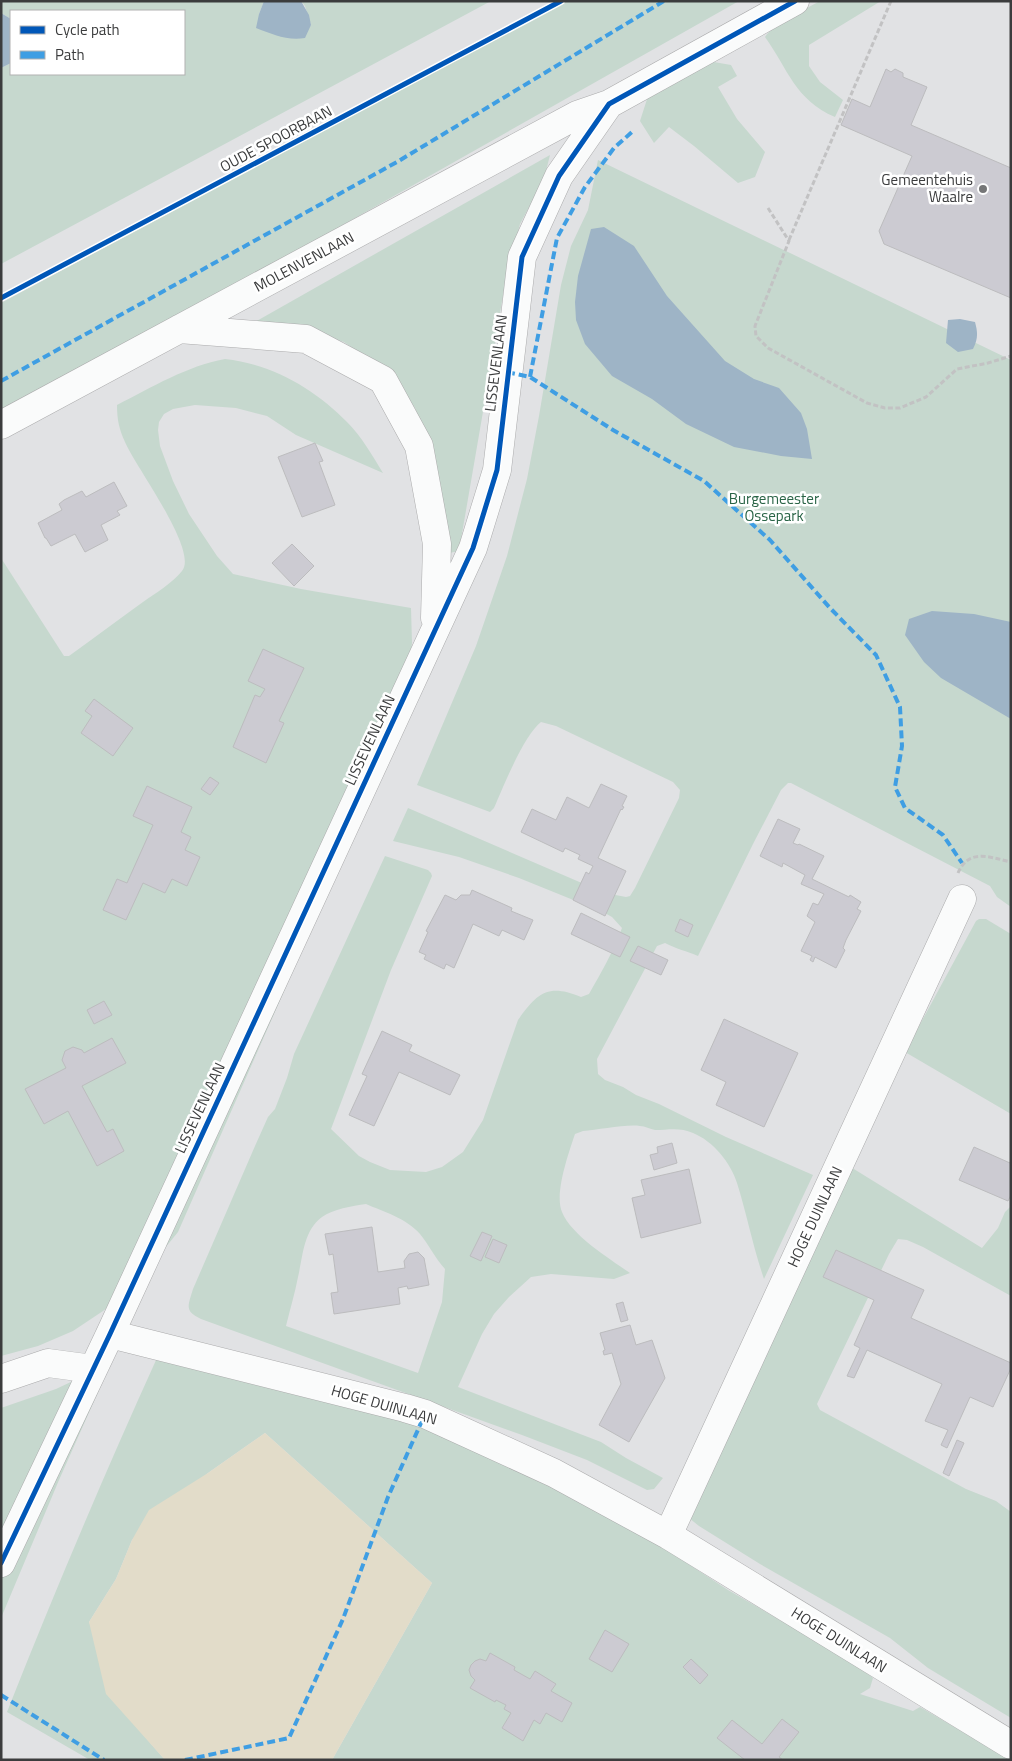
<svg xmlns="http://www.w3.org/2000/svg" width="1012" height="1761" viewBox="0 0 1012 1761" font-family="'Titillium Web',sans-serif">
<rect width="100%" height="100%" fill="#e1e2e4"/>
<!-- green -->
<path fill="#c6d8ce" fill-rule="evenodd" d="M1,1H264L259,14L306,32L311,25L305,6L301,1H491L1,264V68L11,63V74H184V11H11V19L1,13Z
M564,1H739L217,296L1,412V303Z
M820,1H881L809,45V66L820,82L843,100L835,117C795,100 788,69 765,37C775,22 804,10 820,1Z
M708,61L731,65L737,76L718,87L737,119L765,152L755,177L738,183L694,146L669,127L654,143L640,121L649,93Z
M550,155L544,179L520,224L505,284L459,551L449,553L437,469L415,408L386,371L344,342L292,326L253,323Z
M598,160L1011,360V907L997,897L990,886L791,783H788L781,790L753,844L698,956C687,951 676,949 665,943L657,946L597,1059L598,1074L605,1080L623,1087L636,1095L659,1104L726,1137L813,1175L764,1279C753,1247 747,1215 737,1183C731,1163 713,1141 693,1133C680,1127 668,1130 655,1130C650,1129 645,1126 640,1126C626,1124 598,1130 583,1131L575,1134C569,1152 554,1194 562,1212C571,1235 610,1259 630,1273L614,1279L551,1274L531,1277L509,1297L494,1314L482,1334L458,1387L601,1442L626,1458L663,1478L654,1489L647,1490L587,1460L522,1435L201,1319C184,1311 188,1306 193,1289L255,1146L268,1117L275,1109L287,1078L294,1054L385,856L428,870L431,873L432,876L391,970L331,1129L359,1156L370,1162L390,1170L426,1172L442,1167L463,1152L483,1120L518,1020C537,993 548,983 581,997L589,994C601,973 613,952 622,928L612,917L603,912L519,878L459,857L393,841L408,808L605,893L626,897L630,896L635,888L679,798L680,790L673,782L556,726L541,722C524,735 503,787 494,808L490,812L417,785L476,646L507,556L527,479L539,416L561,285L571,246L588,210ZM366,1204C384,1212 406,1218 420,1234C429,1245 435,1258 445,1269L442,1302L418,1373L286,1326C290,1309 295,1293 298,1277C303,1257 303,1231 322,1217C333,1209 352,1206 366,1204Z
M225,359C272,364 315,389 347,422C362,437 372,455 383,473L296,435L267,416L236,408L195,405L173,409L164,414L159,422L158,430L160,446L173,481L189,514L217,556L233,574L301,589L411,608L412,643L406,693L326,896L178,1232L135,1285L103,1311L73,1331L38,1346L1,1356V558L64,656H69C94,638 118,620 143,602C156,593 172,583 182,571C199,551 135,466 125,442C119,429 117,419 117,405C152,387 187,366 225,359Z
M979,919H986L1011,934V1114L905,1052L976,921Z
M849,1166L982,1248L998,1228L1005,1212L1011,1206V1296L923,1247L907,1240L898,1239L889,1254L817,1404L820,1410L966,1489L996,1501L1011,1512V1718L928,1668L890,1638L760,1564L699,1526L689,1518Z
M157,1358L367,1408L431,1431L547,1484L608,1515L673,1554L728,1590L856,1664L873,1678L870,1688L860,1694L913,1711L920,1707L1011,1760H332L432,1583L265,1433L208,1473L132,1540L116,1579L89,1622L140,1731L165,1760H90L7,1712C54,1593 104,1475 157,1358Z
M111,1363L59,1480L1,1618V1408L56,1389Z"/>
<!-- sand -->
<path fill="#e2dcc9" d="M265,1433L432,1583L332,1760H165L106,1694L89,1622L116,1579L132,1540L149,1510L208,1473Z"/>
<!-- water -->
<path fill="#9eb4c6" d="M264,1H301L309,15L311,25L305,38C287,41 272,34 256,28L259,14Z
M1,13L11,19V63L1,68Z
M604,227L634,246L667,296L725,361L754,379L779,388L801,413L807,429L812,459L781,456L734,447L686,424L652,399L612,376L585,344L576,320L575,302L578,276L591,229Z
M960,319L975,322C978,333 978,339 973,349L958,352L946,343L948,320Z
M932,611L974,614L1011,622V719L941,678L924,662L905,635L909,619Z"/>
<!-- building -->
<path fill="#cccbd2" stroke="#bcbcbe" d="M886,69L891,72L895,69L903,73V77L927,87L911,125L1011,168V298L884,244L879,231L912,156L841,125L852,99L870,107Z
M315,443L323,461L319,462L335,505L302,517L278,457Z
M114,482L127,506L117,511L120,515L101,525L108,540L85,552L75,534L51,546L46,538H45L38,523L62,510L59,504L64,500L82,491L86,497Z
M292,544L314,566L294,586L272,563Z
M263,649L304,668L279,721L284,723L266,763L233,747L255,695L260,697L265,689L248,681Z
M94,699L133,728L113,756L81,733L92,716L85,711Z
M210,777L219,783L210,795L201,789Z
M601,784L627,796L622,806L624,807L622,810L621,809L598,858L626,871L605,916L573,900L586,872L589,874L593,866L578,859L580,855L565,848L563,852L521,832L532,809L556,820L567,797L589,808Z
M147,786L192,807L181,832L191,837L185,850L200,857L187,886L172,879L165,893L143,883L126,920L103,910L117,879L127,883L153,825L133,816Z
M778,819L800,829L793,843L798,845L799,844L824,856L812,879L849,897L850,895L861,902L857,909L861,911L846,940L843,948L845,950L836,968L815,957L813,962L810,960L812,956L801,951L815,922L807,916L813,903L818,905L824,894L801,884L805,875L783,863L782,867L760,856Z
M472,890L512,908L511,911L533,920L524,940L502,930L499,936L473,924L454,968L446,964L444,969L424,959L426,955L419,952L428,932L426,931L445,895L456,900L461,895H470Z
M581,913L630,937L620,957L571,934Z
M680,919L693,925L688,937L675,931Z
M638,946L668,960L661,975L630,961Z
M104,1001L112,1015L94,1024L87,1010Z
M724,1019L798,1053L764,1127L716,1105L726,1082L701,1070Z
M382,1031L412,1045L409,1051L460,1075L450,1095L399,1072L374,1126L349,1115L367,1076L362,1074Z
M112,1038L126,1063L82,1086L107,1132L113,1129L124,1151L97,1166L68,1111L44,1124L25,1089L66,1068L62,1060L65,1051L73,1047L82,1050L84,1053Z
M672,1143L677,1163L654,1170L650,1155L658,1153L657,1147Z
M974,1147L1010,1163L1011,1161V1195L1008,1201L959,1180Z
M689,1169L701,1223L641,1238L632,1198L645,1195L641,1180Z
M372,1227L378,1272L405,1268L404,1261L409,1254L418,1252L424,1258L429,1285L408,1289L407,1286L398,1288L400,1304L334,1314L331,1293L338,1292L333,1254L329,1255L325,1234Z
M482,1232L492,1236L481,1261L470,1256Z
M493,1239L507,1245L499,1263L485,1257Z
M836,1250L924,1290L911,1318L1011,1363V1368L993,1407L970,1397L947,1448L941,1445L948,1430L925,1421L942,1384L867,1350L854,1378L847,1376L860,1348L854,1345L874,1300L823,1277Z
M623,1302L628,1320L621,1322L616,1304Z
M630,1325L636,1345L652,1340L665,1378L629,1442L599,1425L621,1384L612,1353L604,1355L603,1351L605,1350L600,1333Z
M957,1440L964,1443L949,1476L943,1473Z
M605,1630L629,1644L612,1672L589,1659Z
M490,1653L515,1667L514,1670L530,1679L535,1671L556,1684L551,1691L572,1703L562,1722L546,1713L540,1724L534,1720L523,1741L502,1728L511,1713L504,1709L506,1705L496,1700L495,1702L470,1688L475,1680L471,1676L469,1670L471,1665L475,1661L480,1659L486,1661Z
M691,1659L708,1675L700,1684L683,1667Z
M782,1719L799,1732L779,1757L783,1760H745L717,1738L732,1720L762,1744Z"/>
<g fill="none" stroke-linecap="round" stroke-linejoin="round">
<defs>
<path id="street" d="M179,329L306,339L383,380L419,446L437,544L435,618
M1,425L577,115L609,104
M110,1334L405,1408L425,1414L554,1473L668,1535L1011,1745
M1,1379L48,1363L93,1369
M668,1535L962,899
M1,1563L110,1334L473,548L497,470L522,257L559,176L609,104L795,1"/>
</defs>
<!-- street casing -->
<use href="#street" stroke="#ababac" stroke-width="29"/>
<!-- path -->
<path stroke="#c2c2c3" stroke-width="3" stroke-dasharray="5 2.5" stroke-linecap="butt" d="M768,208L789,241L755,326L756,336L768,348L867,403L885,408H900L926,397L957,369L988,363L1011,356
M789,240L891,1
M958,873C969,848 989,857 1011,862"/>
<!-- street -->
<use href="#street" stroke="#fafbfb" stroke-width="28"/>
<!-- quiet -->
<path stroke="#3f9ee3" stroke-width="4" stroke-dasharray="8 4" stroke-linecap="butt" d="M507,372L530,377L613,430L704,481L770,540L830,608L876,655L900,707L902,746L895,787L905,808L943,835L962,863
M530,377L557,238L585,187L614,148L632,132
M1,381L397,162L664,1
M1,1695L104,1760
M185,1760L289,1738L343,1619L388,1497L425,1414"/>
<defs>
<path id="cycleway" d="M1,298L561,1
M1,1563L110,1334L473,548L497,470L522,257L559,176L609,104L795,1"/>
</defs>
<!-- cycleway casing -->
<use href="#cycleway" stroke="#fff" stroke-width="8"/>
<!-- cycleway -->
<use href="#cycleway" stroke="#0057b8" stroke-width="5"/>
</g>
<!-- markers -->
<circle fill="#757677" stroke="#fff" stroke-width="2" cx="983" cy="189" r="5"/>
<g text-anchor="middle" stroke-width="5" stroke-linejoin="round" paint-order="stroke">
<!-- street labels -->
<g font-size="15" fill="#3b3c3d" stroke="#fff">
<text transform="translate(276 139) rotate(-28)" y="5">OUDE SPOORBAAN</text>
<text transform="translate(304 262) rotate(-28)" y="5">MOLENVENLAAN</text>
<text transform="translate(496 363) rotate(-83)" y="5">LISSEVENLAAN</text>
<text transform="translate(370 740) rotate(-65)" y="5">LISSEVENLAAN</text>
<text transform="translate(200 1108) rotate(-65)" y="5">LISSEVENLAAN</text>
<text transform="translate(815 1217) rotate(-65)" y="5">HOGE DUINLAAN</text>
<text transform="translate(384 1405) rotate(16)" y="5">HOGE DUINLAAN</text>
<text transform="translate(839 1640) rotate(32)" y="5">HOGE DUINLAAN</text>
</g>
<!-- poi labels -->
<g font-size="15" fill="#3b3c3d" stroke="#fff" text-anchor="end">
<text x="973" y="185">Gemeentehuis<tspan x="973" dy="17">Waalre</tspan></text>
</g>
<!-- park labels -->
<g font-size="15" fill="#296446" stroke="#fff">
<text x="774" y="504">Burgemeester<tspan x="774" dy="17">Ossepark</tspan></text>
</g>
</g>
<!-- border -->
<rect width="1012" height="1761" fill="none" stroke="#3b3c3d" stroke-width="5"/>
<!-- legend -->
<rect x="10" y="10" width="175" height="65" fill="#ffffff" stroke="#b1b1b1"/>
<rect x="20" y="26" width="25" height="8" fill="#0057b8" stroke="#b1b1b1"/>
<text x="55" y="35" font-size="15" fill="#3b3c3d">Cycle path</text>
<rect x="20" y="51" width="25" height="8" fill="#3f9ee3" stroke="#b1b1b1"/>
<text x="55" y="60" font-size="15" fill="#3b3c3d">Path</text>
</svg>
